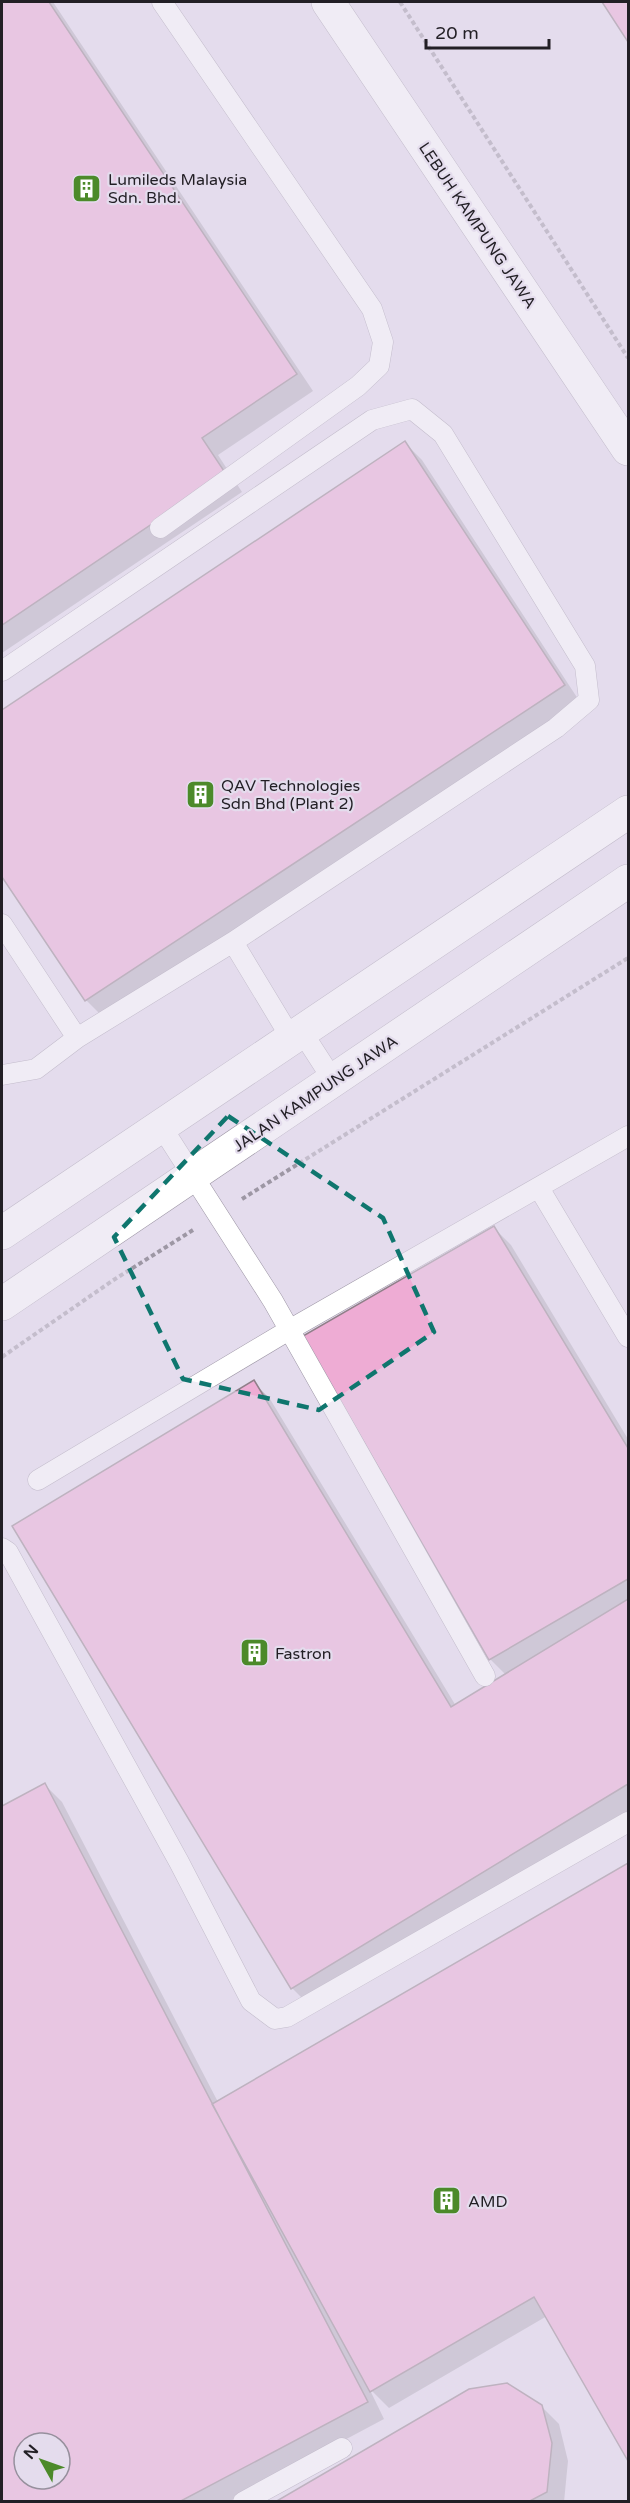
<svg xmlns="http://www.w3.org/2000/svg" width="630" height="2503" viewBox="0 0 630 2503" font-family="'Varela Round',sans-serif">
<rect width="100%" height="100%" fill="#e4dced"/>
<!-- shadow -->
<path fill="#0003" fill-rule="evenodd" d="M2,2H53L313,391L218,455L242,492L2,653Z
M604,2H628V39Z
M405,443L422,460L580,702L103,1017L86,1000L2,875V712Z
M494,1228L511,1245L628,1439V1811L309,2005L292,1988L15,1527L253,1382L270,1399L456,1706L506,1675L490,1659Z
M45,1785L62,1802L218,2102L628,1865V2458L547,2316L389,2408L369,2388L384,2419L228,2502H2V1807ZM24,2443H60V2479H24Z
M541,2406L559,2424L568,2461L564,2502H278Z"/>
<!-- building -->
<path fill="#eeacd4" stroke="#907f89" stroke-width="1.5" fill-rule="evenodd" d="M2,2H49L297,374L202,438L226,474L2,625Z
M602,2H628V42Z
M405,441L565,685L85,1001L2,877V710Z
M494,1226L628,1448V1579L489,1660L303,1336Z
M254,1380L451,1707L628,1599V1784L291,1989L12,1526Z
M45,1783L368,2402L179,2502H2V1806ZM24,2443H60V2479H24Z
M628,1863V2461L534,2297L370,2392L212,2104Z
M507,2383L542,2405L552,2443L547,2492L528,2502H275L469,2389Z"/>
<g fill="none" stroke-linecap="round" stroke-linejoin="round">
<defs>
<path id="service" d="M160,528L358,386L379,366L383,342L372,309L162,2
M2,671L372,420L412,409L443,434L585,666L589,700L556,728L233,942L77,1038L36,1069L2,1075
M2,924L77,1038
M233,942L291,1038
M302,1032L333,1080
M161,1126L273,1301L485,1676
M539,1188L628,1337
M38,1480L289,1330L628,1136
M2,1548L8,1552L179,1862L251,2001L275,2019L287,2017L628,1822
M243,2502L342,2448"/>
<path id="tertiary" d="M328,2L628,449
M2,1233L628,812
M2,1304L628,881"/>
</defs>
<!-- service casing -->
<use href="#service" stroke="#9d96a5" stroke-width="21"/>
<!-- tertiary casing -->
<use href="#tertiary" stroke="#9d96a5" stroke-width="34"/>
<!-- path -->
<path stroke="#9d97a4" stroke-width="4" stroke-dasharray="4.5 3" stroke-linecap="butt" d="M400,2L628,358
M242,1199L628,958
M2,1357L112,1281L193,1230"/>
<!-- service -->
<use href="#service" stroke="#fff" stroke-width="20"/>
<!-- tertiary -->
<use href="#tertiary" stroke="#fff" stroke-width="33"/>
</g>
<!-- marked area -->
<path d="M0 0H630V2503H0ZM228,1116L383,1218L434,1332L319,1410L183,1379L114,1237Z" fill="#e4dced" fill-opacity=".55" fill-rule="evenodd"/>
<path fill="none" stroke="#0f766e" stroke-width="4.5" stroke-dasharray="12 8" stroke-linejoin="round" d="M228,1116L383,1218L434,1332L319,1410L183,1379L114,1237Z"/>
<!-- icons -->
<defs>
<symbol id="building-square" viewBox="-11 -11 22 22"><rect x="-9" y="-9" width="18" height="18" rx="4" fill="#4c8a2a" stroke="#e4dced"/><path d="M-4-6H4V6H1V3H-1V6H-4ZM-2.5-4.3h1.7v1.8h-1.7ZM.8-4.3h1.7v1.8H.8ZM-2.5-1h1.7V.8h-1.7ZM.8-1h1.7V.8H.8Z" fill="#fff"/></symbol>
</defs>
<g fill-rule="evenodd">
<use href="#building-square" x="70" y="172" width="33" height="33"/>
<use href="#building-square" x="184" y="778" width="33" height="33"/>
<use href="#building-square" x="238" y="1636" width="33" height="33"/>
<use href="#building-square" x="430" y="2184" width="33" height="33"/>
</g>
<g text-anchor="middle" stroke-width="4.5" stroke-linejoin="round" paint-order="stroke">
<!-- poi labels -->
<g font-size="16" fill="#221f25" stroke="#e4dced" text-anchor="start">
<text x="108" y="185">Lumileds Malaysia<tspan x="108" dy="18">Sdn. Bhd.</tspan></text>
<text x="221" y="791">QAV Technologies<tspan x="221" dy="18">Sdn Bhd (Plant 2)</tspan></text>
<text x="275" y="1659">Fastron</text>
<text x="468" y="2207">AMD</text>
</g>
<!-- street labels -->
<g font-size="16" fill="#221f25" stroke="#e4dced">
<text transform="translate(478 225) rotate(56)" y="6">LEBUH KAMPUNG JAWA</text>
<text transform="translate(315 1093) rotate(-34)" y="6">JALAN KAMPUNG JAWA</text>
</g>
</g>
<!-- border -->
<rect width="630" height="2503" fill="none" stroke="#221f25" stroke-width="6"/>
<!-- north arrow -->
<g transform="translate(42 2461) rotate(310)"><circle r="28" fill="#e4dced" stroke="#96909d" stroke-width="1.5"/>
<path d="M0-4.5L10 22L0 15L-10 22Z" fill="#4c8a2a"/>
<text y="-9" font-size="16" font-weight="bold" text-anchor="middle" fill="#221f25">N</text>
</g>
<!-- scale -->
<path d="M426 39v9h123v-9" fill="none" stroke="#221f25" stroke-width="3"/>
<text x="435" y="39" font-size="18" fill="#221f25" stroke="#e4dced" stroke-width="4.5" paint-order="stroke">20 m</text>
</svg>
